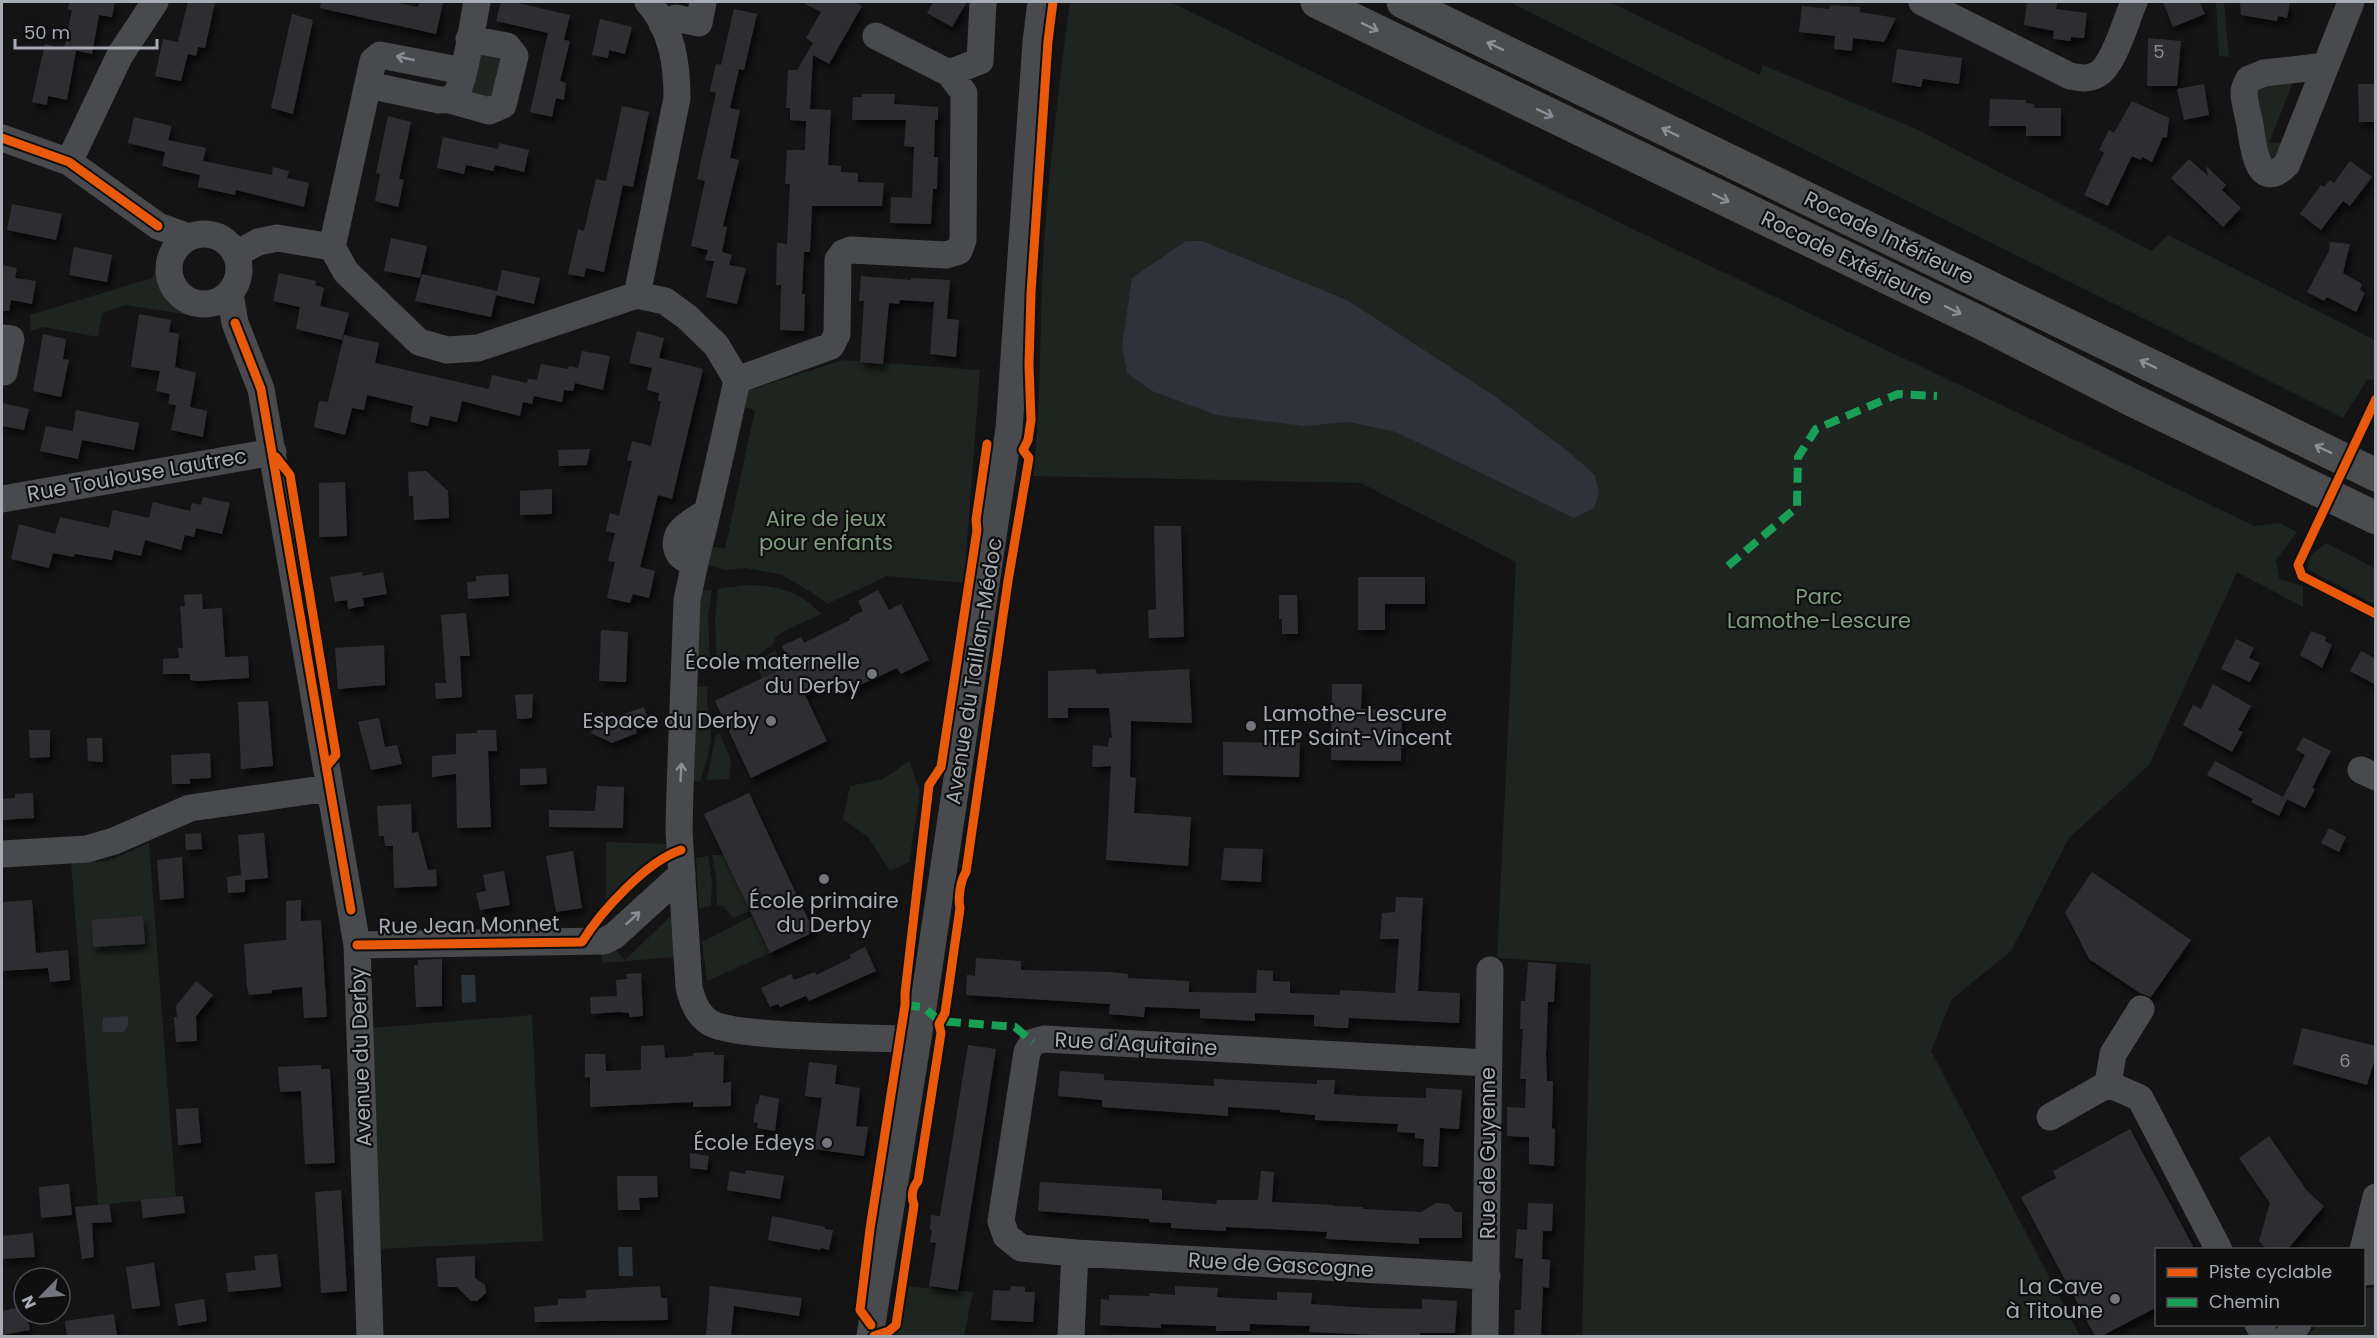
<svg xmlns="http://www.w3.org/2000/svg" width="2377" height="1338" viewBox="0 0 2377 1338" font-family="Poppins,sans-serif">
<defs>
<filter id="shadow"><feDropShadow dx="3.5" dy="6" stdDeviation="3" flood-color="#0009"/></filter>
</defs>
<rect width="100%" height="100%" fill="#141415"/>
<!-- green -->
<path fill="#1e241f" d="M1070,2H1171L1610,218L2255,526L2279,523L2297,532L2276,560L2279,579L2303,586V607L2237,572L2149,765L2069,838L2011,951L1952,999L1931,1051L2080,1336H1582L1591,964L1497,958L1516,562L1361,483L1033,476C1042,398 1039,320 1044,243C1050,162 1059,81 1070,2Z
M1509,2H1610L1760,75L1763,65L1916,129L2152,251L2168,235L2375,340V379L2367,380L2343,418Z
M2216,2H2224L2229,57L2219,56Z
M480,50L504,55L494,100L470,94Z
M2294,80L2269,143L2288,142L2276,159L2264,160L2254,86Z
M161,262C160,287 170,301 190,315L126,305L102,313L98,337L44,327L31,331L30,315L152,278Z
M843,360L980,370L964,583L887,576L827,604L813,593L780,574L745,568L725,570L706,564L709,546L725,549L755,410L740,406L743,392Z
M2326,543L2375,568V605L2307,569L2311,555Z
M746,585C775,585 801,591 821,614L785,631L776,637L772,645L752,660L717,664L715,620L718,589Z
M702,590H712L708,616L710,664L697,666L698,616Z
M775,650L783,667L762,678L756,664Z
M708,686C705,706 711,715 711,734C711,750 705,765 700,781H694L696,687Z
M720,734L731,760L729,779L707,780L716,735Z
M909,761L920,792L909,862L890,871L868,837L843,819L850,786L883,779Z
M606,842L667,844V852L659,855L606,906Z
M149,843L176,1197L98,1205L71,863L108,861Z
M712,855H724L750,911L733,918L722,905L717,906L716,877Z
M708,856L712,880L711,906L699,908L696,858Z
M675,912L677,957L602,963L601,947H613L625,960Z
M752,916L770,953L707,981L702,942Z
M532,1015L543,1241L380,1249L370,1028Z
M903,1286L973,1292L964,1336H896Z
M2364,1288H2375V1336H2307L2318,1325L2364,1324Z"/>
<!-- water -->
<path fill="#2c3339" d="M1186,241H1202L1347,300L1496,397L1570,453L1595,475L1599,493L1594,508L1574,518L1396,432L1349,422L1305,426L1216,415L1152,391L1127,373L1122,346L1132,278Z
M461,975H475L476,1002L462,1003Z
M128,1016V1025L124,1032H102L103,1018Z
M618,1247H632L633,1276H619Z"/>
<!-- building -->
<path fill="#2f2f30" filter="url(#shadow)" d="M69,2H115L112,17L99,15L92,54L64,48L72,10H68Z
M188,2H215L205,48L198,47L196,56L188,54L181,81L155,76L163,39L178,42Z
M321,2H393L418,7L420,2L443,3L436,34L320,8Z
M501,2H513L570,15L564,40L570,41L560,81L566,83L564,100L556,98L552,117L530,112L548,33L496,21Z
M802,2H854L862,6L829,64L813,55L810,109L831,110L828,165L841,166V172L858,173V182L884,183L882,206H812L810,252H804L802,294H805L804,331L780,330L781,285H776L777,243L787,244L790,184H785L787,150H805L806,121L790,120V108H786L788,70H797L813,43L806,38L821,12Z
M933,2H967L952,27L927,13Z
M2027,2H2057L2056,9L2087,13L2084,38L2071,37V41L2053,39L2054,31L2024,25Z
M2163,2H2200L2205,14L2173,27Z
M2240,2H2290L2287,18L2278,16L2277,21L2241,15Z
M1830,5L1860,7V12L1896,18L1884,42L1853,38L1852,51L1834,49L1835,36L1799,32L1802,6L1829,9Z
M734,9L757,14L744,70L739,69L730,108L740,110L730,158L739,160L723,226L727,227L722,252L732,255L729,265L746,268L737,304L706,297L714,261L705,260L708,250L691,246L705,181L697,179L716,93L710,91L716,64L721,65Z
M292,14L313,20L293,114L271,108Z
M600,19L632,27L625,54L609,50L608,58L592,55Z
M2148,38L2181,41L2177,86H2147Z
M45,44L76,51L67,100L48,96L47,105L32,102Z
M1897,49L1962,58L1959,84L1923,79L1921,87L1892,82Z
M2204,84L2209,115L2184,120L2177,89Z
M2358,84H2376V122H2359Z
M862,94H895L894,104L938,107V120H935L934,157H938L937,189H933L931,224L890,223L891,197L912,198L914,147L904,146L906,120H852L853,97H862Z
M1990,99L2026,100V103L2034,104L2035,108H2061V136H2026V126H1989Z
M2132,101L2169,118L2167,138L2163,137L2152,162L2142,157L2141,160L2132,156L2108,206L2084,195L2104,153L2099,150L2109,130L2114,133Z
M622,106L649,112L633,187L623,185L604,272L586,268L584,277L568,274L578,229L584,231L596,179L606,181Z
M388,116L411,122L399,179L404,180L398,207L375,201L380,174L376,173Z
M134,117L172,126L168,140L206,148L203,161L272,175L273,167L289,171L287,178L309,183L304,207L236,190L235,195L198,187L200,175L162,166L165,152L128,143Z
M443,137L498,149L499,143L529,150L524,172L495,165L493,171L466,165L464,174L437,168Z
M2189,159L2208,176L2206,166L2226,185L2222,190L2241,208L2223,227L2171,178Z
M2350,161L2372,177L2350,206L2343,201L2321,230L2300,214L2321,185L2324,187L2330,180L2334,183Z
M12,204L62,214L56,240L7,230Z
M391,238L427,246L420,278L384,271Z
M2330,242L2350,244L2343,273L2362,284L2360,290L2365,293L2356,312L2327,297L2324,301L2307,292L2329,251Z
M74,247L112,255L107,282L69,275Z
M2,265L17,268L15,278L36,281L32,304L11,300L9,311H2Z
M502,270L540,278L534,304L496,295Z
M279,273L316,281L315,285L324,288L320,306L349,313L342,340L296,329L300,307L273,301Z
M422,274L497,291L491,317L415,301Z
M861,276L911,280V278L950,280L947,319L959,320L956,357L930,354L934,302L900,300L899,304L889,303L883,364L860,362L864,301H859Z
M139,314L171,320L169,332L179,334L175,367L196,373L190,407L207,411L203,437L171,430L176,405L168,404L170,394L156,391L160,371L131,367Z
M637,331L664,338L659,358L703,369L672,499L658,495L640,567L655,571L649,598L633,594L630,603L607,598L615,562L608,561L615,533L606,531L610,513L619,516L632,461L627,460L632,441L651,446L661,401H658L659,393L647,390L652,368L629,363Z
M43,334L66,339L63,359L69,360L61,397L33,391Z
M344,335L379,343L375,363L489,389L492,375L527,383L528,379L537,380L541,364L568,369L569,366L578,368L582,351L610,356L603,390L575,383L573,391L564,390L562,402L534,396L532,404L523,402L520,416L462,401L457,422L430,416L428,426L410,422L413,406L367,395L364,410L352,408L345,435L314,427L319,401L328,402Z
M2,403L29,409L24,430L2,426Z
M76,410L139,423L134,450L82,440L78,459L40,451L46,426L73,431Z
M590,449L587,465L559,466L558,450Z
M426,471L448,491L449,518L414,520L413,496H409L408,472Z
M345,482L347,536L319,537V483Z
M552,489V514L520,515V491Z
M203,497L230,503L222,534L196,528L194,537L185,535L181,550L145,540L141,556L114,550L112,560L75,554L74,557L53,553L49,568L11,559L19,524L55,534L60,517L109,528L113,510L149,518L153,502L190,511L192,503L201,505Z
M1154,526H1181L1184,637L1149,638L1148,610L1156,609Z
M362,572L363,576L383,572L387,594L363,598L364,606L348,609L347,600L335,602L330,577Z
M508,574L509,596L468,599L467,582L476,581V576Z
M1358,577H1425V604H1385V630H1358Z
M878,590L889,610L901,604L929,660L901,674L897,668L843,693L836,678L804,693L827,741L751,778L715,701L791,664L782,646L801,637L804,643L850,620L849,618L863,611L858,601Z
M202,594L203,609L222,608L225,657L248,656L249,678L197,681L190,680V674H163V659L179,658L178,648H183L180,606H185L184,595Z
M1279,595H1297L1298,634H1282V619H1279Z
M466,613L470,656H460L462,697L436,699L435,683H446L441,615Z
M601,630L628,632L626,682L599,681Z
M2311,631L2326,637L2325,641L2332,645L2322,668L2300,655Z
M2236,639L2254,648L2249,658L2260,663L2250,682L2221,669Z
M384,645L385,685L338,689L335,648Z
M2361,651L2376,659V685L2350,671Z
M1095,669L1097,674L1189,669L1192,723L1131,721L1130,777L1136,778L1134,813L1191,817L1188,866L1106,860L1111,766L1092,767L1093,745L1108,747L1109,738H1112L1109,708H1068V718H1048V671Z
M1332,684H1362L1361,709L1402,710L1401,761L1331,760Z
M2213,684L2251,706L2238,730L2243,732L2232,752L2183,725L2193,705L2201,709Z
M533,694L532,718L517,719L515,695Z
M268,701L273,766L241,769L238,702Z
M644,707L650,725L636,730L637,733L612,743L591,733L601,712L612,718Z
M379,718L385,747L397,745L402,764L371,770L358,722Z
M29,730H50V757L30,758Z
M477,730H496L497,751H488L491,827L457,828L456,774L432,777V756L456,754V734L477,733Z
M2303,737L2331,751L2312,788L2315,789L2305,808L2287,799L2279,816L2251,802L2253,799L2207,775L2215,761L2283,797L2305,755L2296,750Z
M87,738H102L103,762L88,761Z
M1223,742L1300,743L1299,777L1223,775Z
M210,753L211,778L190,779V784H172L171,755Z
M546,768L547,784L520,785V769Z
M597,786L624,787L623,828L549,827V810L595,811Z
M33,793L34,818L2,820V799L15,798V794Z
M749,793L814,932L770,953L704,814Z
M411,804L412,833L418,832L428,870L436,869L437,886L394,888L393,846H385L384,836H379L377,806Z
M2329,828L2346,837L2339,852L2321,843Z
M201,833L202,849L186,850L185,834Z
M264,833L268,878L245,880V892L228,893L227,877L241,875L238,835Z
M1224,848L1263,849L1261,882L1221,880Z
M573,851L582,908L556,912L546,856Z
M182,857L184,898L160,900L157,860Z
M504,871L510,905L480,910L476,893L486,891L483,875Z
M2092,872L2191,940L2151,997L2140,993L2089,959L2065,912Z
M1396,897L1423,898L1418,991L1460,993L1459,1023L1349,1018L1348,1028H1339L1314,1026V1015L1255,1013V1021L1200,1018V1009L1145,1007L1144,1017L1109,1014L1110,1004L966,995L967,975L975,976L976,958L1021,961V970L1111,972L1128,974V978L1189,981V992L1256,993L1257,970L1273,971V981L1290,982V993L1340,995V990L1395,993L1399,939H1380L1382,913L1395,912Z
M32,900L36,953L68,950L70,980L50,982L48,968L2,971V902Z
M301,900V921L321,920L327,1017L304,1018L302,987L272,990V993L249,995L247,988L244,944L286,940V901Z
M143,916L145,944L93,947L92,920Z
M865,947L876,971L809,1001L806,996L780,1007L778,1004L770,1007L761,988L791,974L794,980L815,972L816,975L851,958L849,955Z
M442,959V1006L416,1007L414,965H418V960Z
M1528,962L1556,964L1554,1002H1548L1546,1054L1547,1081H1553L1552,1128L1555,1129L1554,1166L1529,1164V1137L1507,1136V1107L1525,1108L1526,1079H1520L1523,1029H1520L1521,1001H1525Z
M641,973L643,1016L629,1017V1013L619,1012L591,1014L590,997L617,996L616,980L627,979L626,974Z
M196,981L213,995L196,1016L197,1041L176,1042L174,1017H177L176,1006Z
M2302,1028L2376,1046V1055L2367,1085L2293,1064Z
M664,1045L665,1058L693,1056V1053L714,1052V1055H724L723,1083L731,1082V1106L693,1107V1102L590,1107V1077L585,1078V1054H605L606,1071L641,1070V1046Z
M968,1045L996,1049L958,1290L929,1286L936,1243L930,1242L932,1230H930L931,1215L940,1216Z
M809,1062L837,1065L835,1084L860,1088L856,1126L868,1127L864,1156L814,1149L822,1098L805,1096Z
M321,1065V1069H330L335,1163L305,1164L301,1091L280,1092L278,1067Z
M1060,1071L1104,1074V1080L1214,1086V1079L1317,1084V1080H1335L1334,1094L1360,1096L1426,1098V1088L1462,1090L1459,1129L1440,1128L1438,1167L1423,1166L1424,1139L1415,1138V1133L1397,1132L1398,1124L1315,1120V1115L1280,1112V1110L1228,1107V1116L1102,1107V1100L1058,1096Z
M760,1095L779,1099L775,1131L757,1128L758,1123L753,1122L756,1104H758Z
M198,1108L201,1143L178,1145L176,1109Z
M2130,1129L2195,1250H2157V1307L2102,1336H2095L2021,1197L2056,1178L2053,1171Z
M2269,1136L2308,1192L2324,1206L2287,1250H2268L2259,1241L2270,1203L2239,1158Z
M690,1153L709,1156L707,1170L690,1168Z
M746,1170L784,1176L780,1199L727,1190L730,1171L745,1174Z
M1261,1171L1274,1172L1272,1202L1334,1205V1206L1363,1207V1209L1421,1212L1436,1203L1449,1204L1455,1212H1462V1238H1419V1244L1326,1239L1327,1232L1271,1229L1226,1227V1231L1171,1228V1223L1149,1222V1219L1038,1211L1040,1182L1162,1189V1200L1216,1204L1217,1200H1258Z
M617,1176H657L658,1197L639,1198L640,1210H618Z
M69,1184L72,1215L41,1218L39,1187Z
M341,1190L347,1291L321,1293L315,1192Z
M183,1196L185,1213L143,1218L141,1200Z
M1528,1203L1553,1204L1552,1231H1543L1542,1259L1550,1260L1549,1288L1543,1287L1541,1336H1514L1515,1310H1521L1523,1259L1515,1258L1517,1229L1527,1230Z
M109,1204L112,1222L92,1223L94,1257L82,1259L75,1207Z
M772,1216L825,1227V1229L833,1230L829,1250L821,1248L820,1250L768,1240Z
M33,1233L35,1257L2,1259V1236Z
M277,1254L281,1287L228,1292L226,1273L256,1270L254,1256Z
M475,1256V1278L485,1285L486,1293L477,1301H471L457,1287H438L436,1258Z
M154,1263L160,1306L132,1309L126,1267Z
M660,1286L661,1298H667L668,1320L535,1322L534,1307L558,1305V1299L586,1298V1290Z
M710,1286L802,1298L799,1316L734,1306L731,1336L706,1335Z
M1011,1286L1025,1287V1292H1035L1033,1322L991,1320L993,1290L1010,1291Z
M1175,1286L1218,1288L1217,1297L1229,1298L1277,1300V1292L1312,1293L1311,1304L1369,1308L1422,1309V1299L1457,1301L1455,1333H1420V1336L1378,1335L1309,1332L1310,1326L1250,1324V1331H1216V1326L1161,1324V1328L1100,1325L1101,1299L1109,1300V1295L1149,1296V1293L1175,1295Z
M204,1299L207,1321L178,1326L175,1304Z
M24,1306V1314H27L30,1330L2,1335V1311Z
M114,1314L117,1336H67L65,1321Z"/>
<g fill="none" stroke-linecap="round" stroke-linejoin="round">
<!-- minor -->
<path stroke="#494a4d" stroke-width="27" d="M1922,2L2070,76C2080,78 2088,80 2098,74C2114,65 2126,20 2134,2
M662,24L676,18L699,23L703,2
M2325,66L2264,73L2249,79C2247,83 2244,87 2244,92C2244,102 2248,114 2250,125C2253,144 2257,195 2287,164L2351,2
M463,71L380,55L373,61L332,247L346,272L419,342L447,350L478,348L637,295
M949,73L980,61L983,2
M368,85L439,100C446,100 452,100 456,94C465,80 473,21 477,2
M450,100L489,111L503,105L515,56L507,46L469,39
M2,138L69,162L158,226L188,237
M69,162L120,55L155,2
M169 269a35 35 0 1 1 70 0a35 35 0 1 1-70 0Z
M236,254L258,242L277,238L332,247
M230,294L235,323L261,389L357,945L370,1336
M637,295L665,301L687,317L716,345L737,380C724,440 711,499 696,558C679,565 671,544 680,532C687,523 698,518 707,512
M637,295L677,98C677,63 672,29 648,2
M2,338L11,339L4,372L2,371
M737,380L831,346L837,334L838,260L843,253L851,250L946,255L959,251L963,240L964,93L949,73L876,36
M2,499L273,452
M696,558L687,600L680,790L679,831L689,987C692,1001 697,1014 709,1022C731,1038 866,1037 900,1039L916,1044
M2361,770L2376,777
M2,854L87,849L114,841L190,808L329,788
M357,945L604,941L614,936L682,874
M2108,1084L2113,1054L2141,1009
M2050,1117L2108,1084L2140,1098L2219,1250
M2363,1250L2376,1197
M1075,1253L1487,1276
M2364,1272L2376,1271
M2258,1324L2265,1336
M870,1336L923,1007L1009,429L1036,42L1041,2
M1071,1336L1075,1253L1021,1248L1006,1236L1001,1221L1027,1052L1033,1042L1044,1039L1488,1063
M1485,1336L1490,970
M2288,1336L2298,1324"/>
<!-- highway -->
<path stroke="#4b4c4e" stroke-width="33" d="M1317,2L1983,324L2132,400L2376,518
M1403,2L2376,475"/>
<!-- quiet -->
<path stroke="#1a9f57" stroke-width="8" stroke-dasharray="15 8" stroke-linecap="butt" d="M1728,566L1797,507L1798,457L1816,429L1898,394L1937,396
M905,1005L923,1007L940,1021L1015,1027L1033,1042"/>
<defs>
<path id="cycleway" d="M2,138L69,162L158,226
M235,323L261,389L351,910
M2376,399L2298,565L2302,576L2376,614
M276,457L290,475L336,755L327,766
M357,945L582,942C601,911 647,861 681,850
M871,1325L860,1310L870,1229L905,1005V993L929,785L941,767L977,530L976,520L987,444
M874,1336L889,1331L896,1325L914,1205C911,1197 912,1188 918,1181L941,1033L939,1024L945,1013L960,908C958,899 960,881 966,872L1008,581L1029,458L1023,450L1028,440L1031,420L1029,365L1031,293L1048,41L1053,2"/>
</defs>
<!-- cycleway casing -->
<use href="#cycleway" stroke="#0f0f10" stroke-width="13"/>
<!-- cycleway -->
<use href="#cycleway" stroke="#e8590c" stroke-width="9"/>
</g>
<!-- one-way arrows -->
<defs><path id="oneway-shaft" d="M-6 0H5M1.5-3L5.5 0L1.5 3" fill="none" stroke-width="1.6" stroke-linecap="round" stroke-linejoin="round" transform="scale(1.5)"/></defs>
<g stroke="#8b8e95">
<use href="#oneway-shaft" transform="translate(1370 27) rotate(26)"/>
<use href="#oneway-shaft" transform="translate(1495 46) rotate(-154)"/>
<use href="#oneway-shaft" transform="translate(1545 113) rotate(26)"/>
<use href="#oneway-shaft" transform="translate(1670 132) rotate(-154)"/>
<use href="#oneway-shaft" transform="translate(1721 198) rotate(26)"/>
<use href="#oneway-shaft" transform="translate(1953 310) rotate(26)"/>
<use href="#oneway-shaft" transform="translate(2148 364) rotate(-154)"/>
<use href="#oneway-shaft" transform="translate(2323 449) rotate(-154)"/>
</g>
<g stroke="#8a8e95">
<use href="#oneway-shaft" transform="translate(405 58) rotate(-167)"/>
<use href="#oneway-shaft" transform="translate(681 772) rotate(-87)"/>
<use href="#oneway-shaft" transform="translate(633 918) rotate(-42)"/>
</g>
<!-- markers -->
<g fill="#73767c" stroke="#0f0f10" stroke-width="2">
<circle cx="872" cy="674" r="6"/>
<circle cx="771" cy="721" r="6"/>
<circle cx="1251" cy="726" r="6"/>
<circle cx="824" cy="879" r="6"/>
<circle cx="827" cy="1143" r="6"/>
<circle cx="2115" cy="1299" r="6"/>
</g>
<g text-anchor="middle" stroke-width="4.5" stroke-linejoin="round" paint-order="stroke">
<!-- number labels -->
<g font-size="18" fill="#888c93">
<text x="2159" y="58">5</text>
<text x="2345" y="1067">6</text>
</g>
<!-- street labels -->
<g font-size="21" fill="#a6abb4" stroke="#0f0f10">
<text transform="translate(1889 238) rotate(26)" y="7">Rocade Intérieure</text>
<text transform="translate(1847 258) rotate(26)" y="7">Rocade Extérieure</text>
<text transform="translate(137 475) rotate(-10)" y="7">Rue Toulouse Lautrec</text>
<text transform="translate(974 671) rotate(-81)" y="7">Avenue du Taillan-Médoc</text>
<text transform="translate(469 925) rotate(-1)" y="7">Rue Jean Monnet</text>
<text transform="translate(1136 1044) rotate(3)" y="7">Rue d'Aquitaine</text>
<text transform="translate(361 1057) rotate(-92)" y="7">Avenue du Derby</text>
<text transform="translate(1488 1153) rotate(-90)" y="7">Rue de Guyenne</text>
<text transform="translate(1281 1265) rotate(3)" y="7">Rue de Gascogne</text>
</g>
<!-- park labels -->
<g font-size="21" fill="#7f9e80" stroke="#0f0f10">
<text x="826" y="526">Aire de jeux<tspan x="826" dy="24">pour enfants</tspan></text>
<text x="1819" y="604">Parc<tspan x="1819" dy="24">Lamothe-Lescure</tspan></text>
</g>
<!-- poi labels -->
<g font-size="21" fill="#a6abb4" stroke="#0f0f10" text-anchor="end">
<text x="860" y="669">École maternelle<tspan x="860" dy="24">du Derby</tspan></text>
<text x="1263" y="721" text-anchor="start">Lamothe-Lescure<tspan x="1263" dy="24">ITEP Saint-Vincent</tspan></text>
<text x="759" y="728">Espace du Derby</text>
<text x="824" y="908" text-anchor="middle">École primaire<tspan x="824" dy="24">du Derby</tspan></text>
<text x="815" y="1150">École Edeys</text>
<text x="2103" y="1294">La Cave<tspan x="2103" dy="24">à Titoune</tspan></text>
</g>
</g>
<!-- border -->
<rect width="2377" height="1338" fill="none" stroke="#a6abb4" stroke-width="6"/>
<!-- legend -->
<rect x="2155" y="1248" width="210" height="78" fill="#0f0f10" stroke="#4b4d52" stroke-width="1.5"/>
<rect x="2167" y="1268" width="30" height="9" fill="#e8590c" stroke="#4b4d52" stroke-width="1.5"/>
<text x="2209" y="1278" font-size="18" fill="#a6abb4">Piste cyclable</text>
<rect x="2167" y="1298" width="30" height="9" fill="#1a9f57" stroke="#4b4d52" stroke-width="1.5"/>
<text x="2209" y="1308" font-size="18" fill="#a6abb4">Chemin</text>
<!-- north arrow -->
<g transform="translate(42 1296) rotate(245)"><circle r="28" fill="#0f0f10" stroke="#4b4d52" stroke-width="1.5"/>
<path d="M0-4.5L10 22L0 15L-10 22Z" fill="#73767c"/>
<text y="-9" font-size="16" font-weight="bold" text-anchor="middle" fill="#a6abb4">N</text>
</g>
<!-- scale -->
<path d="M15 39v9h142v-9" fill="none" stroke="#a6abb4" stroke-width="3"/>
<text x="24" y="39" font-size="18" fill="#a6abb4" stroke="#0f0f10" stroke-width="4.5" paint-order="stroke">50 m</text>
</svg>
